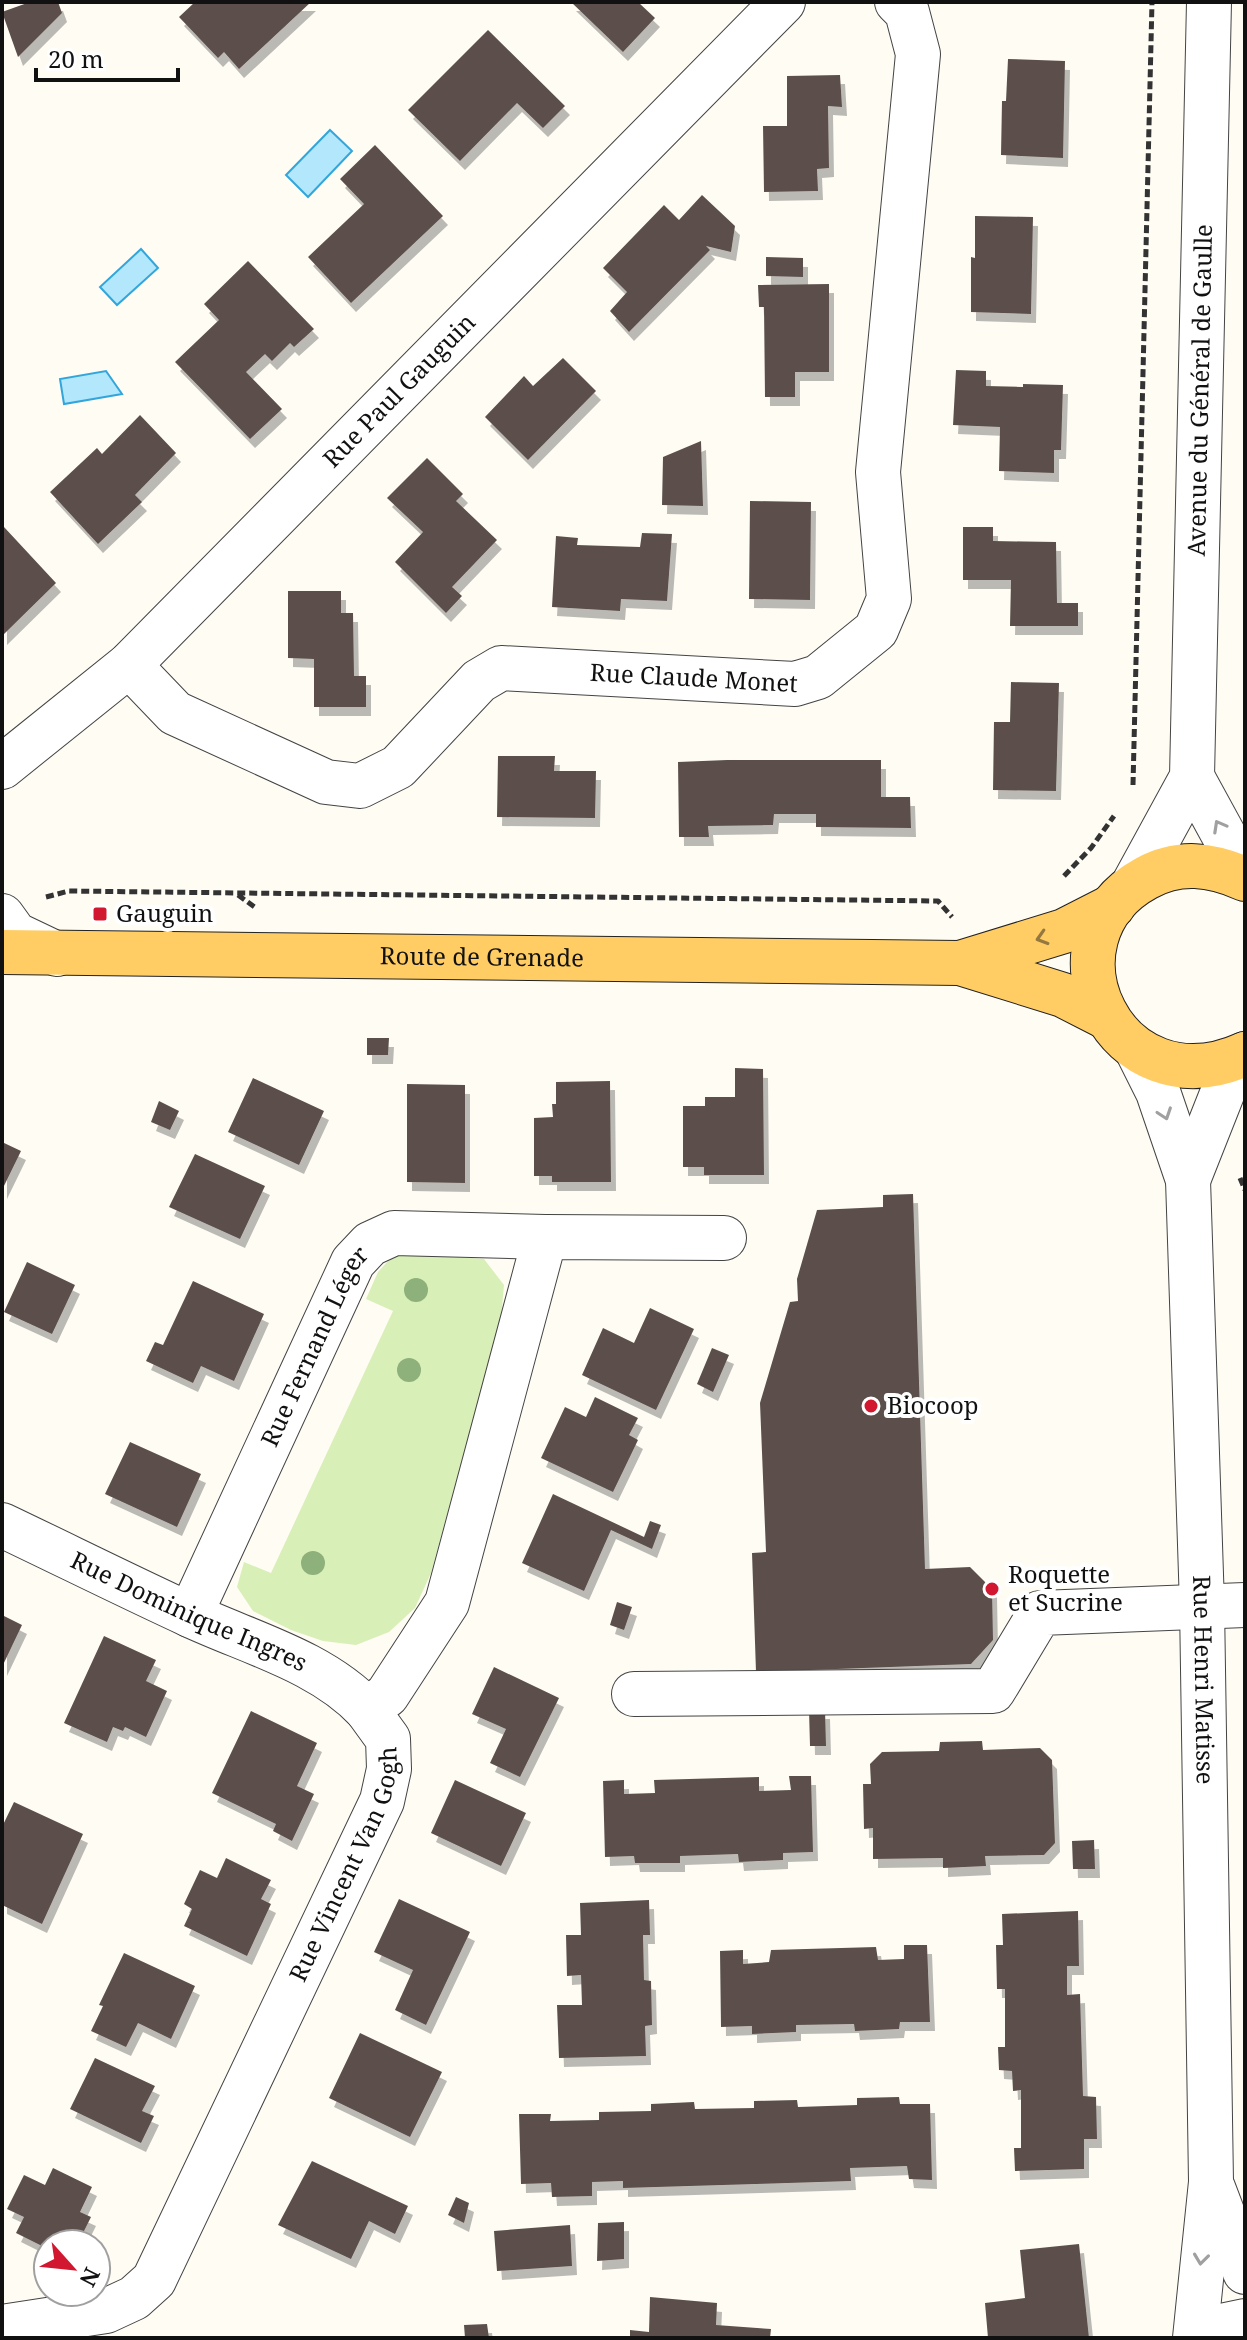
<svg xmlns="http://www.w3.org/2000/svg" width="1247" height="2340" viewBox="0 0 1247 2340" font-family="'Noto Serif',serif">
<defs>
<filter id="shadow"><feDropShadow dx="5" dy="9" stdDeviation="0" flood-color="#0004"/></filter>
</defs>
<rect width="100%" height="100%" fill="#fffcf4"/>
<!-- green -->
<path fill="#d9efb8" d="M396,1252L484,1259L504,1285L501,1319L431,1573L415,1608L389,1632L356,1645L323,1641L291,1630L253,1611L237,1587L244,1562L271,1573L393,1311L366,1299L378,1272Z"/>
<!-- water -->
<path fill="#b3e7fc" stroke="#32a6db" stroke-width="2" d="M330,130L352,151L308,197L286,175Z
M141,249L158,268L117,305L100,287Z
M106,371L122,394L64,404L60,379Z"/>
<!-- building -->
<path fill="#5b504c" filter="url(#shadow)" d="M30,2H58L62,13L18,57L2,12Z
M195,2H311L239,69L224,52L218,58L179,17Z
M571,2H638L655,18L623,52Z
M488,30L565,106L543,128L517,103L460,161L408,110Z
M1008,59L1065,61L1063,158L1001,155L1002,101H1006Z
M840,75L842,107L828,106L829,168L817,169L818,191L764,192L763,126H787V76Z
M375,145L443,216L351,303L308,257L364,204L340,179Z
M702,195L735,226L731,252L706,246L710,250L629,332L610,311L627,292L603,268L664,205L679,220Z
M975,216L1033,217L1031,314L971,312V257L975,258Z
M766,257L803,258V277L766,276Z
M248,261L314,329L294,347L290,343L272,361L265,354L246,372L282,409L250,439L175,362L219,320L204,304Z
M829,284V372H795V397H765L764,307H759L758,285Z
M563,358L596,391L528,460L485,417L524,376L533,386Z
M956,370L986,371V386L1023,387V384L1063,385L1061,450H1054V473L999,471L1000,427L953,425Z
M140,415L176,453L135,495L142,502L98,544L50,492L97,448L102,454Z
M701,441L703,506L662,505L663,457Z
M427,458L463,494L456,501L497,540L452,587L462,596L446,613L395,562L423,532L387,498Z
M750,501L811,502L810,600L749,599Z
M4,527L56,583L2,636V529Z
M963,527H993V541L1056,542L1057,603H1078V626H1010L1011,580H963Z
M642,533L672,534L667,601L621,599L620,611L552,607L556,536L578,538L577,545L640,547Z
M288,591H341V613H353L354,676H366V707H314V659L288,658Z
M1011,682L1059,683L1056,791L993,790L994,722H1010Z
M498,756H555L554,771H596L595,818L497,817Z
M727,760H881V797H910L911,828L816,827V814H774L773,825L708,826L709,837H679L678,762Z
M367,1038H389L388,1055H367Z
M735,1068L763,1069L764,1175H704V1167H683V1106H705V1097H735Z
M253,1078L324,1111L299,1165L228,1132Z
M610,1081L611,1182H552V1176H534V1118L553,1117L552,1104H556V1082Z
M407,1084L465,1085V1183L407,1182Z
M159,1101L179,1111L170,1130L151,1122Z
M2,1142L21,1151L2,1190Z
M195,1154L265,1186L240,1239L169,1207Z
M913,1194L925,1569L970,1567L992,1589L993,1640L971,1664L756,1672L752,1553L766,1552L760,1403L790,1302L798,1301L797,1279L817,1210L883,1207V1195Z
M27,1262L75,1285L52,1334L4,1312Z
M193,1281L264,1314L234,1381L201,1366L193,1383L146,1361L155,1342L163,1345Z
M650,1308L694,1329L656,1410L582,1375L603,1328L634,1343Z
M712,1348L729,1355L713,1392L697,1384Z
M595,1397L638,1418L629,1435L638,1440L613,1492L541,1458L565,1407L586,1417Z
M130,1442L201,1474L177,1527L105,1494Z
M553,1494L644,1537L650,1521L661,1525L652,1549L611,1530L584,1591L522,1563Z
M617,1602L632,1607L624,1630L610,1625Z
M2,1615L22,1625L2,1667Z
M104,1636L156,1660L146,1681L167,1691L146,1737L125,1727L123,1731L113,1727L107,1742L64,1723Z
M494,1667L559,1698L520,1777L490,1763L506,1729L472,1714Z
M809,1710H825L826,1746H810Z
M251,1711L317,1743L297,1786L314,1794L292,1841L273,1831L276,1824L212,1793Z
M982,1741L983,1750L1040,1748L1052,1760L1055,1843L1044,1855L985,1856L986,1866L943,1868V1858L873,1859V1828L864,1829L863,1784H871L870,1764L882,1752L939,1751L940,1742Z
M789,1776H811L813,1852L783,1853V1860L739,1862L738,1854L680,1856V1863H635L634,1856L605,1857L603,1781L624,1780V1794L655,1793L654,1780L759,1777V1791L791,1790Z
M455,1780L526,1813L501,1866L431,1833Z
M14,1802L83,1834L42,1924L2,1905V1827Z
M1094,1840L1095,1869H1073L1072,1841Z
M226,1858L271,1880L261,1899L271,1904L247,1956L184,1926L192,1909L184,1904L200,1870L217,1878Z
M399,1899L470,1932L426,2025L395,2010L413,1970L374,1952Z
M649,1900L650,1935H643L644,1980L651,1981L652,2025L645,2026L646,2056L559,2058L557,2005H582L581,1975L567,1976L566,1935H581L580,1903Z
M1078,1911L1079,1966H1067V1995L1080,1994L1083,2096L1096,2097L1097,2139H1084V2169L1015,2171L1014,2148H1021V2090L1013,2091L1012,2071L999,2070L998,2047H1005V1989H997L996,1945H1003L1002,1914Z
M904,1945H927L930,2022H900L899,2029L855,2031L854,2024L796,2025V2032L752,2034V2026L721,2027L720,1951L743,1950V1964L769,1962L771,1950L876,1947L878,1960L904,1959Z
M124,1953L195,1986L171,2039L138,2023L126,2047L91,2031L103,2006L99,2005Z
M360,2033L442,2072L410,2137L329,2098Z
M95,2058L155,2086L142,2111L154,2116L141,2143L70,2109Z
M899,2097L900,2104H930L932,2180L909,2179L907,2166L850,2168L851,2181L623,2188V2181L592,2182V2196L552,2197L551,2183L521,2184L519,2114H551L550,2121L599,2120V2112L651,2111V2104L694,2102L695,2109L754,2108V2101L797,2100L798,2107L857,2105V2098Z
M312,2161L408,2206L395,2234L369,2221L351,2259L278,2225Z
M53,2168L92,2187L80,2212L91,2217L78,2243L48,2244V2249L16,2233L24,2217L7,2209L24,2175L45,2185Z
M456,2197L469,2203L464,2223L448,2215Z
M624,2222V2259L597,2261L598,2223Z
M570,2225L572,2266L497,2271L494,2231Z
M1079,2244L1089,2338H988L985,2303L1025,2298L1020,2250Z
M650,2297L717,2303L716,2325L771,2329L770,2338H630V2330L649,2332Z
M487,2324L489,2338H465L464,2325Z"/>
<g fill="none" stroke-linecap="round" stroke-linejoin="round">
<defs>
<g id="minor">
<path id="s1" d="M129,665L175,713L326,782L360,786L398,767L479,681L501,668L795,684L818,677L876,630L889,599L878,472L918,54L907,12L897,2"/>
<path id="s2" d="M2,767L129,665L783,2"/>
<path d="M1192,777L1245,874"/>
<path id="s3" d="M1133,885L1192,777L1209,2"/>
<path d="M2,916L15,934L57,954"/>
<path id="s4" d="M1137,1050L1158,1092L1188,1180L1202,1605L1211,2182L1195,2338"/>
<path d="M1188,1180L1224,1089L1245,1054"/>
<path id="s5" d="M2,1525C65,1555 127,1586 190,1615C250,1643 321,1661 367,1710"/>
<path id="s6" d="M190,1615L353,1262L370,1244L394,1233L545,1237"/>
<path d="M634,1694L993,1691L1040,1613L1245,1605"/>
<path d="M1213,2188L1245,2272"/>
<path id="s7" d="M2,2327L106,2311L134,2298L154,2280L382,1801L389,1769L388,1739L367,1710L387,1695L447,1603L545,1237L724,1238"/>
<path d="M1203,2338L1221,2326L1245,2321"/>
</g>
<g id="major">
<path d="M1245,879C1211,864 1179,860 1146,878C1034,939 1114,1113 1245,1054"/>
<path id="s8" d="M2,952L960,963L1063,995L1106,1017"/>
<path d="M960,963L1064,931L1113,906"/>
</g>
</defs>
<!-- minor casing -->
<use href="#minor" stroke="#444" stroke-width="46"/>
<!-- major casing -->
<use href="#major" stroke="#222" stroke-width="46"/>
<!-- path -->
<path stroke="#333" stroke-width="5" stroke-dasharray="8 4" stroke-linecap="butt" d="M1133,785L1152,2
M1064,876L1091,848L1114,816
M238,895L256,908
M46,897L69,891L938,901L952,917
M1240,1178L1245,1190"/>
<!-- minor -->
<use href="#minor" stroke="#fff" stroke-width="44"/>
<!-- major -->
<use href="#major" stroke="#ffcd64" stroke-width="44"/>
</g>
<!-- trees -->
<g fill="#8eb07b">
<circle cx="416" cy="1290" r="12"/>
<circle cx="409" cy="1370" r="12"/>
<circle cx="313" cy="1563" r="12"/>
</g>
<!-- one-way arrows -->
<defs><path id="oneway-chevron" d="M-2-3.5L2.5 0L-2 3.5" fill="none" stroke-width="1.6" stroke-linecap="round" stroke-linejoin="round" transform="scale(2)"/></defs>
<g stroke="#a0a0a0">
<use href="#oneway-chevron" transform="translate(1219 826) rotate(-119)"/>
<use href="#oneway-chevron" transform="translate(1165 1114) rotate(71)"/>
<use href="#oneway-chevron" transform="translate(1201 2259) rotate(97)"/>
</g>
<use stroke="#94783f" href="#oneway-chevron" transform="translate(1042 938) rotate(163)"/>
<!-- markers -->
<g fill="#d11830" stroke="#fff" stroke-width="3">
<rect x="92" y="906" width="16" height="16" rx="4"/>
<circle cx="871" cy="1406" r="8"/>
<circle cx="992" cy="1589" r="8"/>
</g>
<g text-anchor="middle" stroke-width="8" stroke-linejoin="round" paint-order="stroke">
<!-- street labels -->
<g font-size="24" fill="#111" stroke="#fff">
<text dy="8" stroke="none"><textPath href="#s3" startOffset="510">Avenue du Général de Gaulle</textPath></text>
<text dy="8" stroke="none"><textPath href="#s2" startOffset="548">Rue Paul Gauguin</textPath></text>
<text dy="8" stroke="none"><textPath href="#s1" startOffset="646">Rue Claude Monet</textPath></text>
<text dy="8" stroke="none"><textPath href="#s8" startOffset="480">Route de Grenade</textPath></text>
<text dy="8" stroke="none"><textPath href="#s6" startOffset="296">Rue Fernand Léger</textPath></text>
<text dy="8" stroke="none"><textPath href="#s5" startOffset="206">Rue Dominique Ingres</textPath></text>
<text dy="8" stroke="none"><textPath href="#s4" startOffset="640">Rue Henri Matisse</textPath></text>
<text dy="8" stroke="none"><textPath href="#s7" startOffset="622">Rue Vincent Van Gogh</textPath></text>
</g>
<!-- poi labels -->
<g font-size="24" fill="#111" stroke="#fff" text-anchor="start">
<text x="116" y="922">Gauguin</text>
<text x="887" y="1414">Biocoop</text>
<text x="1008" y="1583">Roquette<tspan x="1008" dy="28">et Sucrine</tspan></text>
</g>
</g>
<!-- border -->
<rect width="1247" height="2340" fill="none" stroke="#111111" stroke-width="8"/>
<!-- north arrow -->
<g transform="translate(72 2268) rotate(117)"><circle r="38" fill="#ffffff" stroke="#a0a0a0" stroke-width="2"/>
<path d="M0-6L14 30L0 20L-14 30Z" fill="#d11830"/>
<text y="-12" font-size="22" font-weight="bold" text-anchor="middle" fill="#111111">N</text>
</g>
<!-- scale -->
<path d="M36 68v12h142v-12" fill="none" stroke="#111111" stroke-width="4"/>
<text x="48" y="68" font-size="24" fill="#111111" stroke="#ffffff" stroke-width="6" paint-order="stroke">20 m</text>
</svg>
